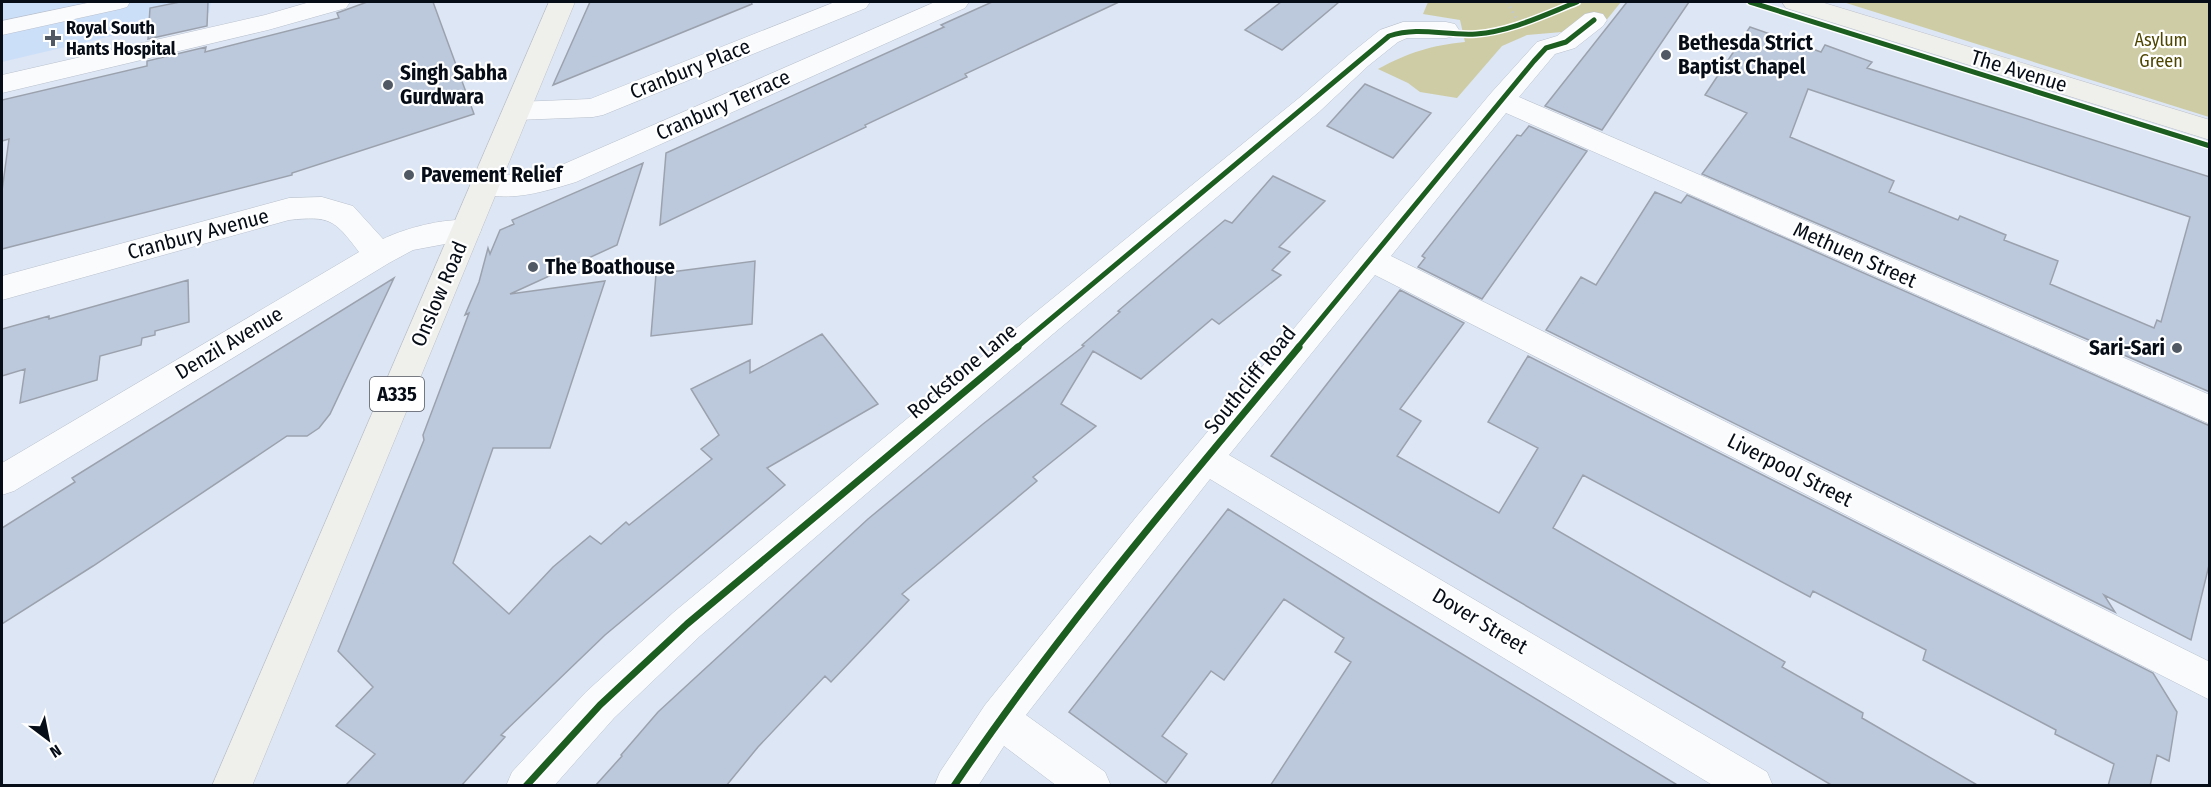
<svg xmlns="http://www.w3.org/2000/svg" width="2211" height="787" viewBox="0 0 2211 787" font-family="'Fira Sans Condensed',sans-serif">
<rect width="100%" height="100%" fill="#dde6f4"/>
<!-- built -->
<path fill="#ccdff9" d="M2,2H211L209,13L2,62Z"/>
<!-- green -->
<path fill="#cecca4" d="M1428,2H1621L1604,23L1586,16L1562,32L1527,35L1502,46L1457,98L1420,92L1408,83L1378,69C1410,52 1429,46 1465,42L1460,20L1423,14Z
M1843,2H2209V117Z"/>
<!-- building -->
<path fill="#bcc9dc" stroke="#9ba2ae" stroke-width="1.5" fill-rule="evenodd" d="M180,2H208L207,26L148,39L150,8Z
M367,2H433L474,114L292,173V175L2,249V191L9,139L2,141V100L147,66V61L206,47L205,52L339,18L337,13Z
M590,2H751L752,4L553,85Z
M992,2H1119L965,74L967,77L865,125L866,127L660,225L666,153L944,27L941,25Z
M1281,2H1339L1282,50L1245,30Z
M1627,2H1689L1602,130L1545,106Z
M1750,27L1821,52L1825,45L1872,62L1867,68L2210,177V392L1702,174L1747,113L1705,95ZM1808,89L2190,217L2161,322L2157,320L2154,328L2050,284L2058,261L2004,240L2006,235L1960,216L1958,220L1889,192L1894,181L1790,137Z
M1365,84L1431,113L1393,158L1327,126Z
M1529,126L1587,151L1482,299L1418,267L1425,258L1422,256L1517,135L1521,136Z
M643,163L617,245L510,294L605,281L550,448H493L453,563L509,614L553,567L590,536L601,544L626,522L629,525L712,459L701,449L719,435L691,389L750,360V373L822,334L878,404L767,468L785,485L605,635L501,735L505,737L461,786H345L375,754L336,726L373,687L338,651L424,440L423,435L469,313L465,315L479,282L488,248L490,254L500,230L514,224L512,220Z
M1273,176L1325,201L1279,247L1290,252L1272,270L1281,275L1219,324L1212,319L1141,379L1093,351L1061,404L1096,426L1033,477L1037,481L902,594L909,600L831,682L825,676L758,747L726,786H595L622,756L621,755L658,712L868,519L983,424L1084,346L1082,345L1120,312L1118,311L1225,220L1232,223Z
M1655,192L1681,203L1687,195L2210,426V561L2191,640L2104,595L2115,612L1546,330L1581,277L1596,285Z
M755,261L752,324L651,336L656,274Z
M394,278L330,414L319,428L307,436H287L93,566L2,624V528L75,482L72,478Z
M188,280L189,322L155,331V335L142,338L141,345L100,356L97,380L20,403L25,369L2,376V329L49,316V319Z
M1400,290L1464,323L1400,409L1421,421L1397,456L1499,513L1538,448L1488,422L1528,356L2153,673L2177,712L2169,761L2157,755L2150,786H2108L2114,764L2055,734L2056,730L1923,660L1926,650L1813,591L1810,597L1583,475L1553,528L1785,662L1782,667L1863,713L1862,718L1979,786H1833L1271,456Z
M1228,509L1370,598L1679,786H1270L1351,662L1335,652L1344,638L1284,599L1224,680L1211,671L1162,736L1187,754L1166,783L1069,712Z"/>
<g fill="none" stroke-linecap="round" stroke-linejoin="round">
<defs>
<path id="lane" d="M92,2H130L127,7L120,9L2,35V21Z"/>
<path id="street" d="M310,2H350L346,8L268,30L2,93V75L265,15Z
M835,2H870L866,8L603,115L593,117L517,120L507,118L503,111L507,104L517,102L590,99Z
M935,2H969L965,8L576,182C543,192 508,203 474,192L470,185L474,178L484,175H530L557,167Z
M1594,12L1603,14L1607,20L1603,26L1575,48L1555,54L1519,97L2210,395V424L1506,113L1391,256L2210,662V700L1375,275L1229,455L1767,772L1773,786H1714L1210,479L1026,715L1105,772L1111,786H1057L1004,746L978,786H934L940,772L985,705L1137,516L1491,93L1537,42L1557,36L1585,14Z
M1403,22H1446L1455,24L1459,30L1455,36L1446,38H1407L1398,42L1368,66L1319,112L1053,334L700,636L614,718L554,786H506L512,772L586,692L674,612L1031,316L1299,98L1350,54L1380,30Z
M322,197L353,206L383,239C405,228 453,215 477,222L481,230L477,238L413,250L389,263L14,491L2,495V463L359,252C334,219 330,216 289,220L2,300V276L289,198Z"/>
<path id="primary" d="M549,2H575L252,786H212Z
M1782,2H1821L2210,120V140L1786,8Z"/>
</defs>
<!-- lane casing -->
<use href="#lane" stroke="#b9c1cd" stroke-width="1"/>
<!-- street casing -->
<use href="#street" stroke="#b9c1cd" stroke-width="1"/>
<!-- primary casing -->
<use href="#primary" stroke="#bdc1c8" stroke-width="1"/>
<!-- path -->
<path stroke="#c5c8cd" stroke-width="3" stroke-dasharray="1.5 4" stroke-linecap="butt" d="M1507,2L1520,25"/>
<!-- lane -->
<use href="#lane" fill="#fafbfd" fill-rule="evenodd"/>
<!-- street -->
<use href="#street" fill="#fafbfd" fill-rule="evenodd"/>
<!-- primary -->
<use href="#primary" fill="#efefec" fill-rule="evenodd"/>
<defs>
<path id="cycleway-far1" d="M1750,2L2210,146
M1016,348L1389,36C1419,26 1445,36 1476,34C1512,31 1544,15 1577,2
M1297,348L1534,61L1546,48L1566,42L1594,20"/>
<path id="cycleway" d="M526,786L600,705L687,624L1018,347
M954,786C1058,632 1180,490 1299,347"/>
</defs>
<!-- cycleway-far1 casing -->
<use href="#cycleway-far1" stroke="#fff" stroke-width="8"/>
<!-- cycleway casing -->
<use href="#cycleway" stroke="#fff" stroke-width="10"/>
<!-- cycleway-far1 -->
<use href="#cycleway-far1" stroke="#1b5e20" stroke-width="5"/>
<!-- cycleway -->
<use href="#cycleway" stroke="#1b5e20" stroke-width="7"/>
</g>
<!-- markers -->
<g fill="#515964" stroke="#fff" stroke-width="2">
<path d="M50 29h6v6h6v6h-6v6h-6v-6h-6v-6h6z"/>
<circle cx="1666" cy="55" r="6"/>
<circle cx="388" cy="85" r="6"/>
<circle cx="409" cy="175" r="6"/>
<circle cx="533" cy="267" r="6"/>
<circle cx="2177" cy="348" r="6"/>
</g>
<g text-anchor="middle" stroke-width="4.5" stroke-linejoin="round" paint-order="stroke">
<!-- far-poi labels -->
<g font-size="18" font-weight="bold" fill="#060d17" stroke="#fff" text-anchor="start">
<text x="66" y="34">Royal South<tspan x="66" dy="21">Hants Hospital</tspan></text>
</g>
<!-- far-park labels -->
<g font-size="18" fill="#4e4600" stroke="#fff">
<text x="2161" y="46">Asylum<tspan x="2161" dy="21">Green</tspan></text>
</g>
<!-- shield labels -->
<rect fill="#fff" stroke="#51565d" stroke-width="1.5" x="370" y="377" width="54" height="34" rx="4.5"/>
<g font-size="20" font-weight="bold" fill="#060d17">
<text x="397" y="401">A335</text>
</g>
<!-- poi labels -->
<g font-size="21" font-weight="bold" fill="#060d17" stroke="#fff" text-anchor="start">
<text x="1678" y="50">Bethesda Strict<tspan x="1678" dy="24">Baptist Chapel</tspan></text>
<text x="400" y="80">Singh Sabha<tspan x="400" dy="24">Gurdwara</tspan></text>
<text x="421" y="182">Pavement Relief</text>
<text x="545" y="274">The Boathouse</text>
<text x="2165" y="355" text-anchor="end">Sari-Sari</text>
</g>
<!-- street labels -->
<g font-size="21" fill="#060d17" stroke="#fff">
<text transform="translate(690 69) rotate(-22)" y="7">Cranbury Place</text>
<text transform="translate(2019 71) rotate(17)" y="7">The Avenue</text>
<text transform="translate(723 105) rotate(-24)" y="7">Cranbury Terrace</text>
<text transform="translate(198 234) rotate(-15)" y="7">Cranbury Avenue</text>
<text transform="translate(1855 255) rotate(24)" y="7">Methuen Street</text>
<text transform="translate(439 294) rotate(-67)" y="7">Onslow Road</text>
<text transform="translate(229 343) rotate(-31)" y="7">Denzil Avenue</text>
<text transform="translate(962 371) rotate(-40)" y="7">Rockstone Lane</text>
<text transform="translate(1250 380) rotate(-51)" y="7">Southcliff Road</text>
<text transform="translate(1790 470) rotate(27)" y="7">Liverpool Street</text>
<text transform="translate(1480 621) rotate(31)" y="7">Dover Street</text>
</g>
</g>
<!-- border -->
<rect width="2211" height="787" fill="none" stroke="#060d17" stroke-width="6"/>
<!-- north arrow -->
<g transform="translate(48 739) rotate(148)" stroke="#ffffff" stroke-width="4.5" paint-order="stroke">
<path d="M0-4.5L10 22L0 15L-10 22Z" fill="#060d17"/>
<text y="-9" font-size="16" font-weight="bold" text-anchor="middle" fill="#060d17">N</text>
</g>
</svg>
